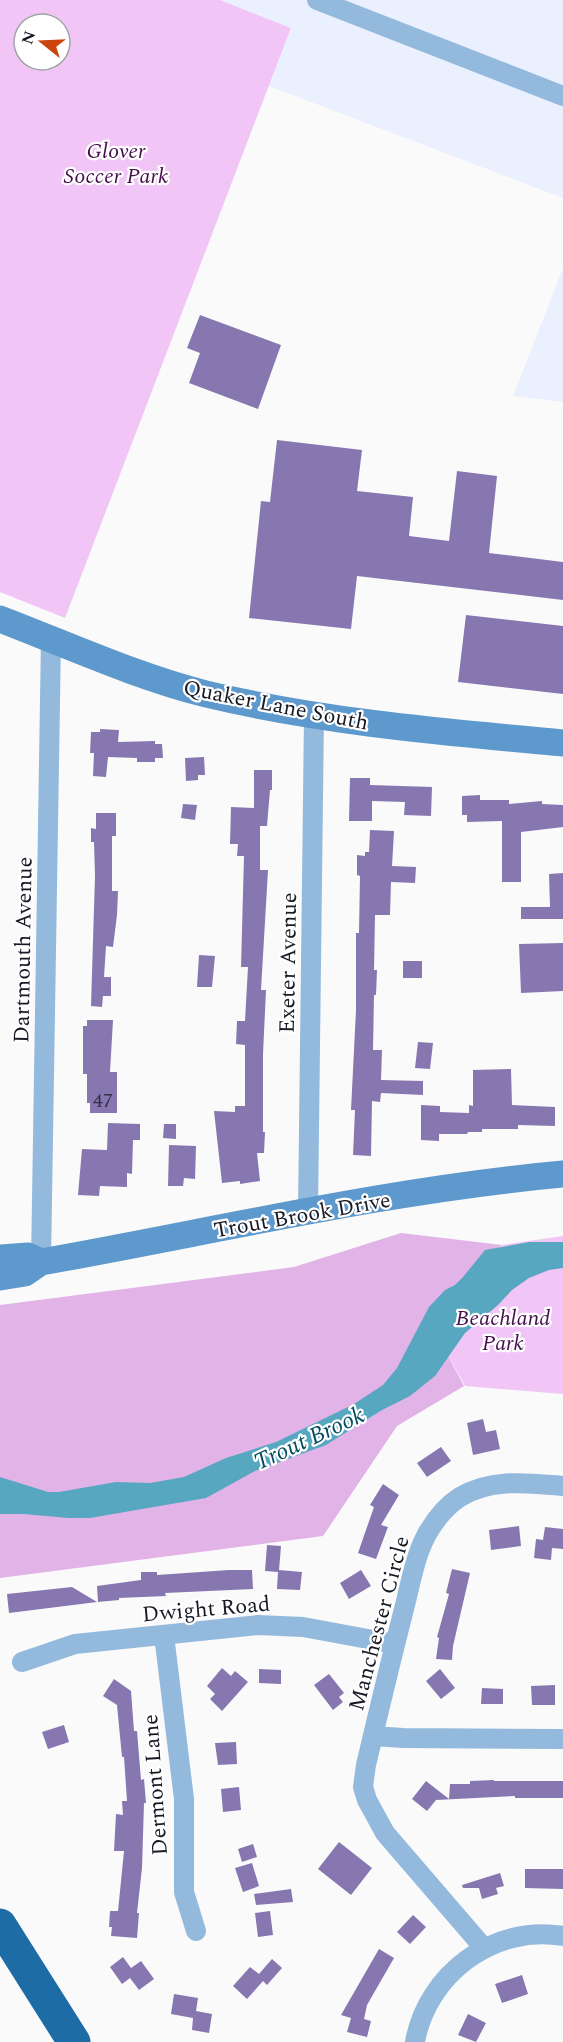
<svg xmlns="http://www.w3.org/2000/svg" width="563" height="2042" viewBox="0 0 563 2042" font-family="Spectral,serif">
<rect width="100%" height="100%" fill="#fafafa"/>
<!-- built -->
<path fill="#ebf0fe" d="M220,0H563V198L269,86L291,28Z
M563,268V402L513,396Z"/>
<!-- green -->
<path fill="#f1c6f7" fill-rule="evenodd" d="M0,0H220L291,28L65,618L0,592ZM24,24H60V60H24Z
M563,1236V1394L465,1386L432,1327L471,1270L502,1245Z"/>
<!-- forest -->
<path fill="#e1b3e7" d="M401,1233L502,1245L471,1270L432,1326L464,1386L397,1426L323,1536L0,1578V1305L294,1267Z"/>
<!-- water -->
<path fill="#57a7c1" d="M529,1242H563V1268L549,1270L529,1278L512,1290L498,1305L465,1333L435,1376L410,1396L382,1410L326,1445L255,1471L206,1498L90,1518H68L24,1514H0V1477L48,1492H59L116,1482L150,1483L184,1477L226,1458L276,1442L354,1404L383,1385L397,1368L429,1307L445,1290L455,1285L463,1277L485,1250Z"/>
<!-- building -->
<path fill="#8777b0" d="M200,315L281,345L258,409L189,383L200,353L187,348Z
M277,440L362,450L357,491L413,497L409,536L449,541L457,471L497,476L489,553L563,562V600L357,576L351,629L249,618L261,501L270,502Z
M466,615L563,626V694L458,682Z
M100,729L119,730L118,742L155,741V744H162L163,758H155V762H137V758L108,757L106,777L93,776L94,753H90L91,732H100Z
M204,757L205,775H198V780L186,781L185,758Z
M254,770H272V790H270L267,826H260V870H268L261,990H266L263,1054V1132H265L264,1153H257L260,1181L240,1184V1181L222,1183L214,1111L235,1112V1106H245V1045L236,1044L237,1021H245L248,967H241L244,856H237L238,844H230L231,807L254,808Z
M350,778H370V785L432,787L431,816L404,815L405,802L372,801V821H349Z
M480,795V800H509V804L542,801V804L563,805V827L521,832V882H502V821L467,822V815H462V796Z
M183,804L197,805L195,820L181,818Z
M96,813H116V836H112V891H118L117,915L113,947L106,946L104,977H111V996H103L102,1007L91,1006L95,876L94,842H91V828L96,829Z
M370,830L394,831L392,866L416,867L415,883L391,882L390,915H375L374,970H377L376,995H374L373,1050H382L381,1080L423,1081V1095L381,1093L380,1102L372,1101L371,1156L353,1155L355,1110H351L356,1010V933H359L360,876L357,875V855L365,856V852H369Z
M563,873V919H521V907H550L549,874Z
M563,943V991L521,993L519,944Z
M199,955L215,956L212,987H197Z
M403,961H422V978H403Z
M87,1020H113L110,1072H117V1113H90V1103H87V1074H83V1026H87Z
M418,1042L433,1043L430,1069L415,1068Z
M511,1069L512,1105L555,1107V1126L518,1125V1129H482V1132H468L467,1134H439V1141L421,1140V1105L440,1106V1112L469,1113V1105L473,1106V1070Z
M108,1123L140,1124V1140H133L132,1174L127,1173V1187L100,1186L99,1196L78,1195L82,1149L107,1150Z
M164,1124H176V1139L163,1138Z
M169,1145L196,1146L195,1179L184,1178L183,1186H168Z
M483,1419L486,1432L496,1430L500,1449L473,1455L467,1423Z
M441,1447L451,1461L427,1477L417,1463Z
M383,1484L399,1495L381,1525L388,1527L376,1559L358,1553L374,1507L370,1505Z
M519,1526L521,1546L491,1550L489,1530Z
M545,1527L563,1529V1549L552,1548L551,1560L534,1558L536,1539L543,1540Z
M267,1545L281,1546L279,1570L302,1572L300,1590L277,1589L278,1572L265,1571Z
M452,1569L470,1573L453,1646L452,1660L436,1659L439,1638L437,1637L449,1594L446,1593Z
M229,1570H252L253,1589L165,1593L166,1596L119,1598V1600L98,1602L97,1586L141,1580V1572H157V1575Z
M361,1570L371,1586L349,1599L340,1583Z
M72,1587L97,1602L9,1613L7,1594Z
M222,1668L231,1676L235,1671L248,1682L222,1711L210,1699L215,1694L207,1686Z
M259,1669L281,1670V1684L259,1683Z
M440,1669L455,1688L441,1699L426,1681Z
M329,1674L344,1693L339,1697L343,1702L333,1710L314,1685Z
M114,1679L131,1691L134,1731H137L141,1780L144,1779L146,1803H144L142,1868L137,1913H139L137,1938L111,1936L112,1927H109L110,1911H118L124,1851H114L116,1814L123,1815L122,1801H127L124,1757H122L117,1705L103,1696Z
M555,1685V1705H532L531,1686Z
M482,1688L503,1689V1704H481Z
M64,1725L69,1742L48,1749L42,1732Z
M236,1742L237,1764L218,1765L215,1743Z
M494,1780V1781H563V1798H515V1796L436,1800L427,1811L412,1799L426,1781L449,1799L450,1784H470V1781Z
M239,1787L241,1810L223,1812L221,1789Z
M339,1842L372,1868L351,1895L318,1869Z
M253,1844L257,1857L242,1862L238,1849Z
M252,1863L259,1886L243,1892L235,1868Z
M525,1869H563V1889L525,1888Z
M500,1873L504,1886L496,1888L498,1894L482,1899L479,1888H463L462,1885Z
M291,1889L293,1902L256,1905L254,1894Z
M270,1911L273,1935L258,1937L255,1913Z
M413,1915L426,1927L410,1944L397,1932Z
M379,1949L394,1958L367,2005L364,2019L371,2021L367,2037L347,2032L351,2018L341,2015Z
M123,1957L131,1968L141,1961L154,1979L139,1990L130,1978L122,1984L110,1967Z
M272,1959L282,1968L267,1985L263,1981L247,1999L233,1986L250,1967L259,1974Z
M522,1975L528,1994L502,2003L495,1984Z
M174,1994L198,1998L196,2011L212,2014L209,2033L192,2030L193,2018L171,2014Z
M468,2014L486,2023L476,2042L458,2035Z"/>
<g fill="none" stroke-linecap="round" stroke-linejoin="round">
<!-- minor -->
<path stroke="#93badd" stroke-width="20" d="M317,0L563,96
M308,1212L314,715
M41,1262L51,638
M164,1635L184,1799V1892L196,1931
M22,1662L75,1644L258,1625L303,1627L395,1644
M373,1736L403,1738L563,1739
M484,1948L385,1833L367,1800L363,1787L366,1765C378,1714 390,1664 403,1613C410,1587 414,1558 427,1534C435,1520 446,1506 460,1497C491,1478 528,1483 563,1486
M415,2042C427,1974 494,1924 563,1936"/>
<!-- secondary -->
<path stroke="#5d99cd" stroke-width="27" d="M0,619C68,645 135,676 206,694C323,722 444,732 563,743
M0,1258L28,1256L41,1262
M0,1277L25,1273L41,1262C215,1231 387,1190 563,1174"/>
<!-- motorway -->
<path stroke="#1e6ca6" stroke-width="33" d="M0,1925L74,2042"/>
</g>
<g text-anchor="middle" stroke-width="4.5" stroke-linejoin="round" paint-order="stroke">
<!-- number labels -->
<g font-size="20" fill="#333148">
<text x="103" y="1107">47</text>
</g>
<!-- park labels -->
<g font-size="22" font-style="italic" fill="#450e4d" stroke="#fff">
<text x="116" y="158">Glover<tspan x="116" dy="25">Soccer Park</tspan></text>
<text x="503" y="1325">Beachland<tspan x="503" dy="25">Park</tspan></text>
</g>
<!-- street labels -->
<g font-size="22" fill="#171a25" stroke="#fff">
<text transform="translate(276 704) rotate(11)" y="8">Quaker Lane South</text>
<text transform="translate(22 950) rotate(-89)" y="8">Dartmouth Avenue</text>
<text transform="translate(287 963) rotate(-89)" y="8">Exeter Avenue</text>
<text transform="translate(302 1214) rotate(-10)" y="8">Trout Brook Drive</text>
<text transform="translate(206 1608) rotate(-5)" y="8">Dwight Road</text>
<text transform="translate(378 1623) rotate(-75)" y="8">Manchester Circle</text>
<text transform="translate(154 1785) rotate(-94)" y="8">Dermont Lane</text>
</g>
<!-- water labels -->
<g font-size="24" font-style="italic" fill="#044d60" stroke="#fff">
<text transform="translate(309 1438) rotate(-25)" y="8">Trout Brook</text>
</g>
</g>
<!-- north arrow -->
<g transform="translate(42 42) rotate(288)"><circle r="28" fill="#ffffff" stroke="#a2a3a8" stroke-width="1.5"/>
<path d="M0-4.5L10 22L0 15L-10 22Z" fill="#cb440e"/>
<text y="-9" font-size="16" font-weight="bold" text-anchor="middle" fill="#171a25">N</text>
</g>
</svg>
